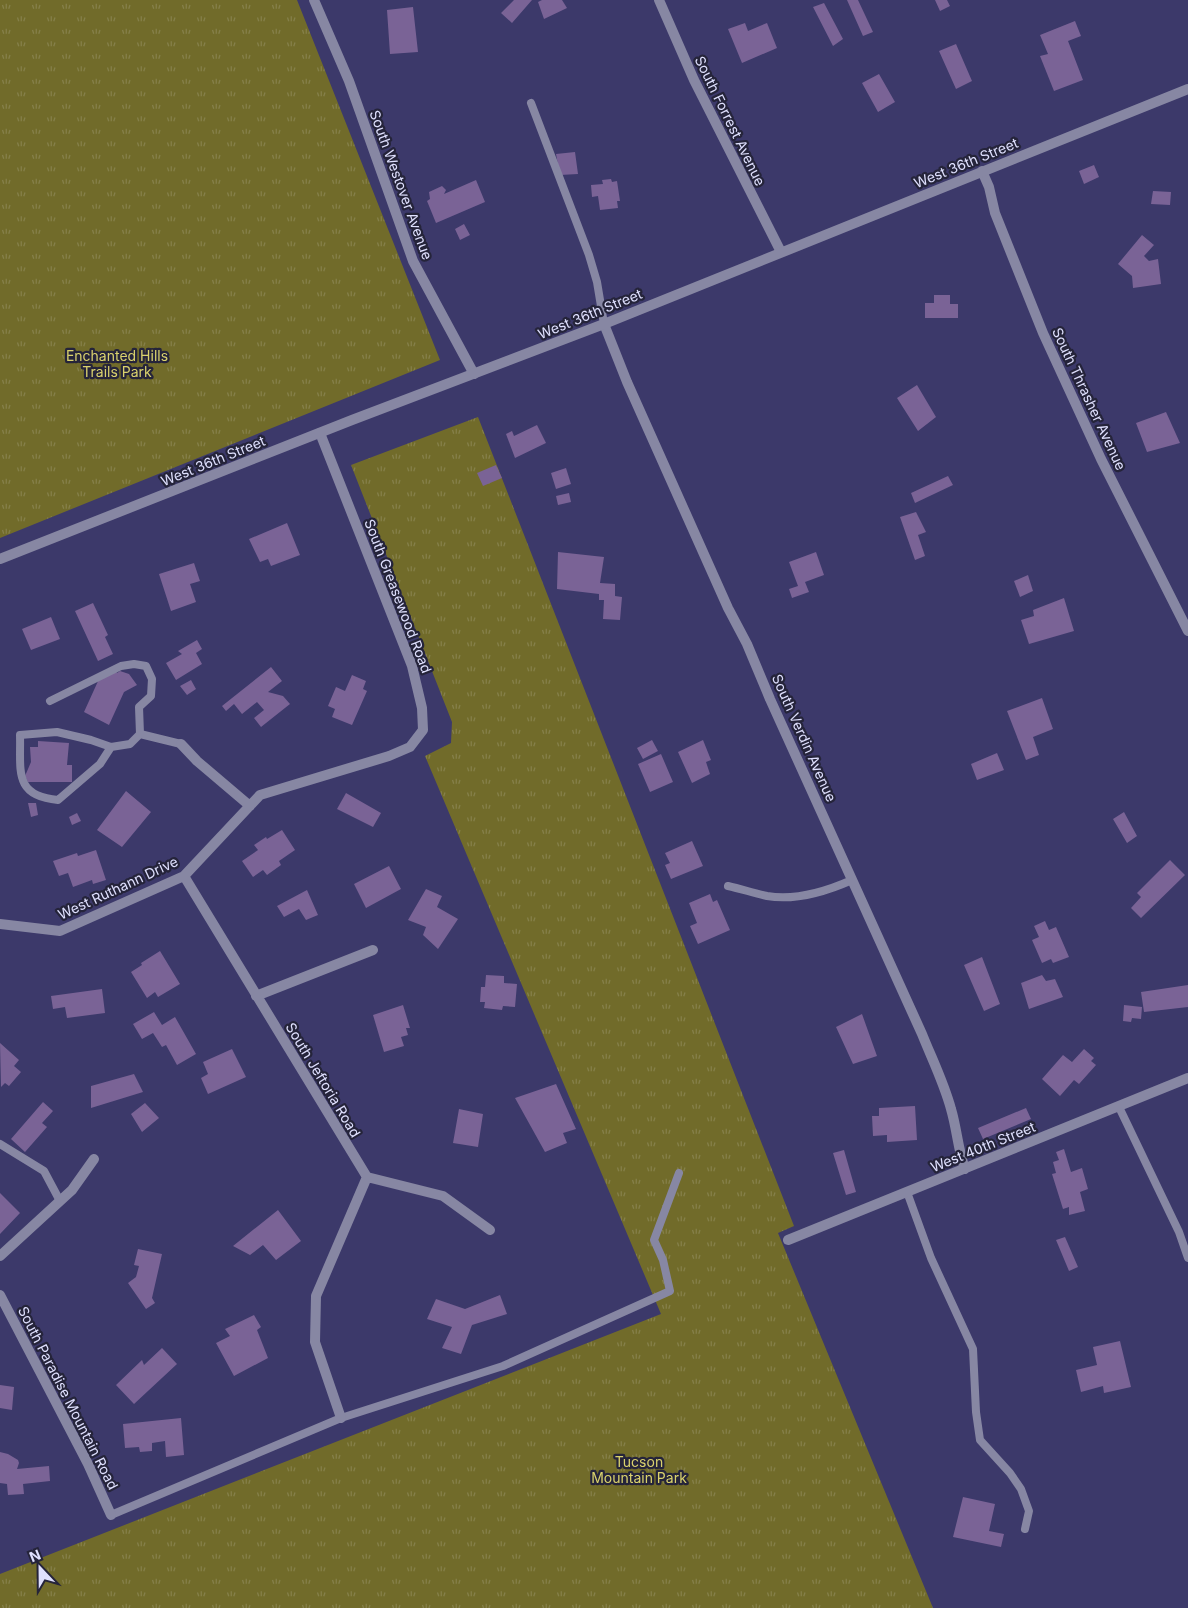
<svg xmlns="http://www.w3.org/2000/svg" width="1188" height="1608" viewBox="0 0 1188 1608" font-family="Inter,sans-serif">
<defs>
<pattern id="park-tufts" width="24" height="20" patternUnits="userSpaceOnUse" patternTransform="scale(1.25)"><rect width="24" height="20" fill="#716b2a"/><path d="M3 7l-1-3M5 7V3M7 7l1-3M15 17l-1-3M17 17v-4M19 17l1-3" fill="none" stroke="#85804a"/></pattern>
</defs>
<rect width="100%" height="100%" fill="#3c396a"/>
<!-- park -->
<path fill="url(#park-tufts)" d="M0,0H297L440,360L0,538Z
M478,417L794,1226L778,1233L933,1608H0V1574L661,1314L425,756L451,743L452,722L351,465Z"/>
<!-- building -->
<path fill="#7a6396" d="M514,0H532L512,23L501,13Z
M542,0H562L567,8L544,19L538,2Z
M847,0H858L873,32L863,36Z
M935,0H947L950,6L940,11Z
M824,3L843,39L833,46L813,7Z
M413,7L418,52L390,54L387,10Z
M1075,21L1081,36L1068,41L1083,80L1054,91L1040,56L1048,54L1040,35Z
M745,23L748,31L767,23L777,48L742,63L728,29Z
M956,44L972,81L956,89L939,51Z
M879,74L895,102L878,112L862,83Z
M575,152L578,174L560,175L556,154Z
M1094,165L1099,177L1084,184L1079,171Z
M611,179L612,182L617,181L620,201H617L618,208L600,210L598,196L592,197L591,185L603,184L602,180Z
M476,180L485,202L436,223L427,201L430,199L429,192L442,186L446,190L444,194Z
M1153,191L1171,192L1170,205L1151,204Z
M464,224L470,235L460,240L455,229Z
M1142,235L1154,245L1144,256L1149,261L1158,259L1161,284L1133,288L1132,276L1118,264Z
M934,295H950V304H958V318H925V303H934Z
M917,385L936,417L918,431L897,398Z
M1166,412L1180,443L1147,452L1136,423Z
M537,425L546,443L515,458L506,434L512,431L514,436Z
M496,465L502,478L483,486L477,473Z
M566,468L571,484L556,489L551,473Z
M948,476L953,485L915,503L911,493Z
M569,493L571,502L558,505L556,496Z
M916,512L926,532L918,535L925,556L915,560L900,517Z
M287,523L300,555L271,566L268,559L260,562L249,539Z
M558,552L604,557L600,583L615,584V596L622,597L620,620L603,619L604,600H599V594L557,589Z
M816,552L824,575L805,582L809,592L792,598L789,589L798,586L789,562Z
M194,563L200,581L190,584L196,602L171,611L159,574Z
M1028,575L1033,591L1020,597L1014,581Z
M1064,598L1074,631L1029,644L1021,620L1034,616L1033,610Z
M93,603L108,635L105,637L113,654L98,661L75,611Z
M51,617L60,639L31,650L22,629Z
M197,640L202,649L196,653L202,664L176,680L166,663L182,654L178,651Z
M271,667L282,681L268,692L283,696L290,704L261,727L254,718L264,710L257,702L242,714L234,704L226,711L222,706Z
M116,671L117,673L120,671L129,674L137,685L124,692L109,725L84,712L99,679Z
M352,675L366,681L363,689L367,691L352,725L332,717L335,709L328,706L336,687L345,691Z
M191,680L196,689L187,695L180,686Z
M1042,698L1053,729L1033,737L1039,755L1026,760L1007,711Z
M652,740L658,751L643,759L637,748Z
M703,740L711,760L706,762L710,774L692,783L678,752Z
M38,741L69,743L67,765H72V782H28L25,776L31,762L30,747H38Z
M997,753L1004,770L977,780L971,764Z
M661,754L673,782L650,792L638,764Z
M126,791L151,812L122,847L97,830Z
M346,793L381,813L373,827L337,809Z
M28,803H36L38,815L31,817Z
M1124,812L1137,836L1127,843L1113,819Z
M77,813L81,821L72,825L69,817Z
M282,830L295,850L279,861L281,865L267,875L263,870L253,877L242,861L258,850L254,845L266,837L267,839Z
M692,841L703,866L671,879L665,865L670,863L665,853Z
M96,850L106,880L93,884L92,880L73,887L68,873L59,876L53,861L77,853L78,856Z
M1170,860L1185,875L1141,918L1131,908L1141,897L1137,893Z
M389,866L401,889L366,908L354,884Z
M426,889L442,896L437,907L458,919L438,949L423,935L426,927L408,920Z
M307,890L318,915L306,920L299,909L284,917L277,906Z
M710,894L713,902L717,900L730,930L698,944L690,926L697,923L689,903Z
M1045,921L1049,930L1056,927L1069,957L1053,963L1051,959L1042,963L1032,940L1039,937L1034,926Z
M160,951L180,984L158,997L155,992L147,998L131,972L142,965L141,963Z
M982,957L1000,1004L984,1011L964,965Z
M486,975L504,976V983L517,984L515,1007L503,1006L502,1010L484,1008L485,1002H480L481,987H485Z
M1042,975L1046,981L1055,979L1063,997L1029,1009L1021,983Z
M1188,985V1007L1144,1012L1141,992Z
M102,989L105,1013L67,1018L65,1007L53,1009L51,996Z
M403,1005L410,1028H406L408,1035L401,1037L404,1046L384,1052L373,1015Z
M1124,1005L1142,1007L1141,1019L1132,1018L1131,1022L1123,1021Z
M154,1012L162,1025L175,1017L196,1054L177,1065L166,1045L162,1047L153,1033L142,1039L133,1024Z
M862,1014L877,1056L853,1064L836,1027Z
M0,1043L19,1060L14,1066L21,1072L9,1086L5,1083L1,1087Z
M232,1049L246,1077L208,1094L201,1078L208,1074L203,1062Z
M1084,1049L1094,1058L1091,1061L1096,1065L1079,1084L1074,1080L1060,1096L1042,1079L1063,1055L1072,1062Z
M134,1074L143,1092L91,1108V1086Z
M556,1084L576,1129L563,1133L567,1143L545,1152L515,1098Z
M43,1102L53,1111L42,1123L47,1127L25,1152L11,1139Z
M145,1103L159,1118L142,1132L131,1114Z
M915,1106L917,1140L887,1142V1135L873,1136L872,1116H879V1108Z
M1026,1108L1031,1119L983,1139L978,1128Z
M459,1109L483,1114L478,1147L453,1143Z
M1064,1149L1071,1172L1082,1168L1088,1189L1080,1192L1085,1211L1069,1215V1207L1063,1209L1052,1174L1056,1173L1053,1162L1059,1160L1056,1152Z
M844,1150L856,1192L846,1195L833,1153Z
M0,1193L20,1213L0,1234Z
M278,1210L301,1241L276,1260L263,1245L250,1255L233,1246Z
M1065,1237L1078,1267L1069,1271L1056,1240Z
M138,1249L162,1254L152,1298L155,1303L146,1309L128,1283L136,1277L139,1266L134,1265Z
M500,1295L507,1314L472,1325L461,1354L442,1348L452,1327L427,1319L436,1299L465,1309Z
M254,1315L261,1327L257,1330L268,1358L234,1376L216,1343L230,1336L225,1329Z
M1120,1341L1131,1387L1104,1393L1103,1386L1081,1392L1076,1370L1097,1365L1093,1347Z
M162,1348L177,1364L134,1404L116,1385L142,1360L144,1365Z
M0,1385L14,1387L12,1410L0,1408Z
M181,1418L184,1455L166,1457L165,1441L152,1443V1451L140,1452L139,1447L125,1448L123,1424Z
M0,1452L8,1454L18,1460L19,1463L17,1469L49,1466L50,1481L23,1484L24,1494L8,1495L7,1484L0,1483Z
M963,1497L995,1504L989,1531L1004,1534L1001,1547L953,1537Z"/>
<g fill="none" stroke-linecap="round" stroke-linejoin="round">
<!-- service -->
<path stroke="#8787a3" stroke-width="8" d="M531,103L589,255L597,282L604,324
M50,701L121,666L134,664L146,666L152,679L151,696L139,707L140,734L130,744L111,747L91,740L57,732L20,735C21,770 13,796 58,800L100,764L111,747
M140,734L181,744
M728,886C741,889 754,893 767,896C796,901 825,892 852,880
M1119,1107L1179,1232L1188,1258
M0,1144L44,1171L60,1201
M907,1192L931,1258L973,1349L976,1412L980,1440L1010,1473L1021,1489L1029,1511L1025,1529
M111,1515L341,1418L503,1366L670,1291L663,1260L654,1240L679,1173"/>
<!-- minor -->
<path stroke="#8787a3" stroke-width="10" d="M314,0L349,81L413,261L474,374
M659,0L694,80L781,252
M982,171L989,187L995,213L1043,333L1101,459L1188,631
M604,324L627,382L728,608L747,644L770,699L922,1034C932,1059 944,1083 951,1109C957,1129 958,1150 965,1169
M181,744L197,761L250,806
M184,876L367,1177L316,1296L315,1342L341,1418
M0,924L60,931L184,876L260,795L389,756L410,747L423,730L422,708L412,666L320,433
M256,996L373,950
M367,1177L443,1196L490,1230
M788,1240L1188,1078
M0,1256L72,1190L94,1159
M0,1295L88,1464L111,1515"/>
<!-- tertiary -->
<path stroke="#8787a3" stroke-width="10" d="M0,559L352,420L604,324L1188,89"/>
</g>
<g text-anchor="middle" stroke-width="4.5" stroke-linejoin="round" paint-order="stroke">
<!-- street labels -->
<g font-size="14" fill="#dfe0fe" stroke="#25243a">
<text transform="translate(730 121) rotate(64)" y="5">South Forrest Avenue</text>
<text transform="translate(966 163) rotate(-22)" y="5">West 36th Street</text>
<text transform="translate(401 185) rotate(70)" y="5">South Westover Avenue</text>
<text transform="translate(590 314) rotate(-22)" y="5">West 36th Street</text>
<text transform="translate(1089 399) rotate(65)" y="5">South Thrasher Avenue</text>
<text transform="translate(213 461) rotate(-22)" y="5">West 36th Street</text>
<text transform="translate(398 596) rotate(69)" y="5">South Greasewood Road</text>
<text transform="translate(804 738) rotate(66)" y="5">South Verdin Avenue</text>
<text transform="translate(118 888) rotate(-25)" y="5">West Ruthann Drive</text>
<text transform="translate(323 1080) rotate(59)" y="5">South Jeftoria Road</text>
<text transform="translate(983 1147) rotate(-22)" y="5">West 40th Street</text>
<text transform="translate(68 1398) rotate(63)" y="5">South Paradise Mountain Road</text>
</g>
<!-- park labels -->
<g font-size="14" fill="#dad26d" stroke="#25243a">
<text x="117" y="361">Enchanted Hills<tspan x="117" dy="16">Trails Park</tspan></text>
<text x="639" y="1467">Tucson<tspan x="639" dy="16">Mountain Park</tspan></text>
</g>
</g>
<!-- north arrow -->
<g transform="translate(40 1568) rotate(338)" stroke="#25243a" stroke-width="4" paint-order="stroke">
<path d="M0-4L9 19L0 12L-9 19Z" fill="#dfe0fe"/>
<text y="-8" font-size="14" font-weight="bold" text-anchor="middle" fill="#dfe0fe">N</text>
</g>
</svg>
